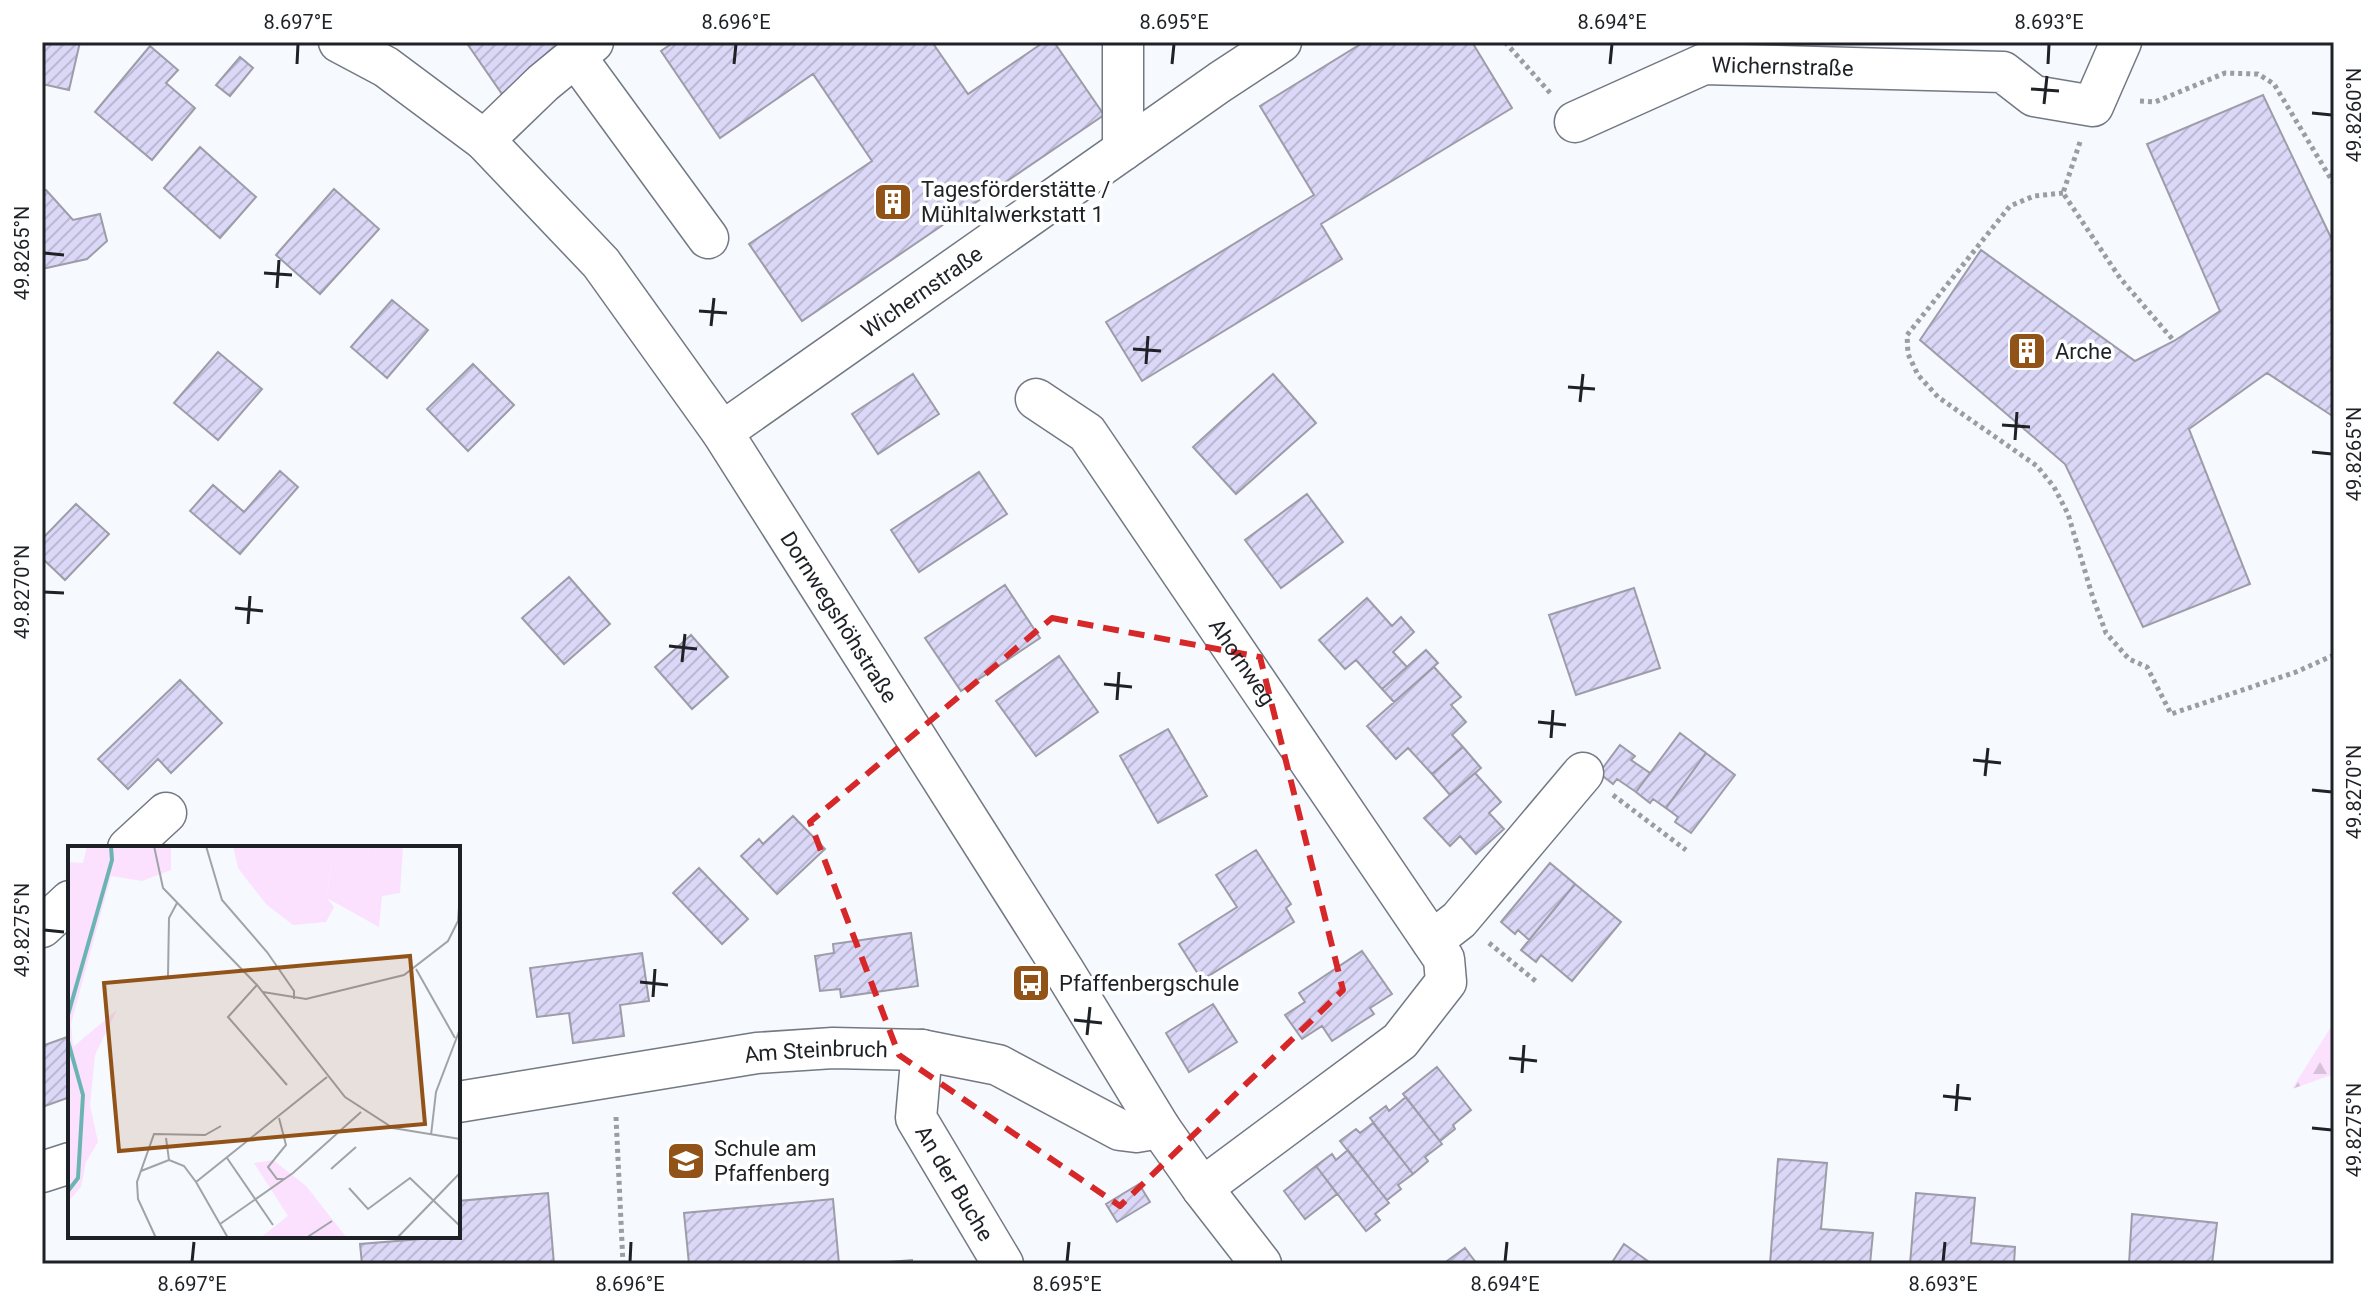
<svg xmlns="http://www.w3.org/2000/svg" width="2376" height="1306" viewBox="0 0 2376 1306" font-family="Roboto,sans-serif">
<defs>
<pattern id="forest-firs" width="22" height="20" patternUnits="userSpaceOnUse" patternTransform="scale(2)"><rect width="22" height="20" fill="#fbe1fe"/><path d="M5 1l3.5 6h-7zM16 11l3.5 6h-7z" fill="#d7c1da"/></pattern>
<pattern id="building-hatch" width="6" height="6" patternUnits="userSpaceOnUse" patternTransform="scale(2)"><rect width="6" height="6" fill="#dad7f7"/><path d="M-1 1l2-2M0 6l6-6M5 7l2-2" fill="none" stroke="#bbb8d4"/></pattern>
</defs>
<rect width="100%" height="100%" fill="#f6f9fe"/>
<!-- forest -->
<path fill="url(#forest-firs)" d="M2334,1022V1074L2292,1089Z"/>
<!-- building -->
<path fill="url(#building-hatch)" stroke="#9d9ca8" stroke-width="2" d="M42,42H80L69,90L42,84Z
M466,42H577L502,94Z
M674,42H932L968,94L1044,42H1054L1104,115L802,321L749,244L872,161L813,74L720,138L661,51Z
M1364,42H1472L1512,108L1321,224L1342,259L1142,381L1106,322L1314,195L1260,106Z
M150,46L178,70L166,83L195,108L152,160L95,112Z
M240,57L253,68L230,96L216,85Z
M2263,95L2334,244V417L2267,373L2189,429L2250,584L2143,627L2065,464L1920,340L1981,250L2135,361L2174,341L2220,311L2147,144Z
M200,147L256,197L220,238L164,188Z
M334,189L379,229L320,294L276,255Z
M46,190L73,220L100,214L107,241L87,259L42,269V191Z
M392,300L428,330L387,378L351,347Z
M218,352L262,389L218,440L174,403Z
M473,364L514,405L468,451L427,409Z
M913,374L939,414L878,454L852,414Z
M1273,374L1316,423L1236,494L1193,447Z
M280,471L298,487L240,554L190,511L213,485L244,512Z
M979,472L1007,514L919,572L891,530Z
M1307,494L1343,542L1281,588L1245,540Z
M76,504L109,534L65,580L42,558V539Z
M569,577L610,624L564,664L522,618Z
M1005,585L1040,638L961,691L925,638Z
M1634,588L1660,668L1576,695L1549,615Z
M1367,598L1392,626L1401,617L1414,632L1393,652L1407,667L1382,689L1356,660L1345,669L1319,640Z
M691,635L728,677L692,709L655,667Z
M1426,650L1438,663L1394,702L1382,689Z
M1059,656L1098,712L1036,756L996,701Z
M1434,667L1461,697L1451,705L1466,722L1452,735L1463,747L1432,774L1408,748L1396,759L1367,726Z
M180,680L222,723L171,773L158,759L128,789L98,759Z
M1168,729L1207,796L1158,823L1120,756Z
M1680,733L1706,753L1666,808L1653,799L1650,803L1636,792Z
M1620,745L1635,756L1631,760L1650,773L1636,792L1617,779L1613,784L1599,773Z
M1463,747L1481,768L1450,795L1432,774Z
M1706,753L1735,775L1691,833L1675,822L1678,817L1666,808Z
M1475,773L1501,802L1489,813L1504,829L1476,854L1460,836L1450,846L1424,818Z
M793,816L825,849L777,894L741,856L759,839L763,844Z
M1256,850L1291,904L1286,908L1294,922L1202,980L1179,944L1237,907L1216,875Z
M1550,863L1575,884L1529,940L1518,930L1515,934L1501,922Z
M699,868L748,919L722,944L673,893Z
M1575,884L1621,922L1572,981L1541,955L1536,962L1521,950Z
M911,933L918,986L841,997L840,989L820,991L815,956L834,953L833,944Z
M1362,951L1392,994L1370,1008L1374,1014L1332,1041L1322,1026L1302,1039L1285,1015L1305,1002L1299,993Z
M642,953L649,1001L620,1005L624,1036L573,1043L569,1013L537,1017L530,968Z
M1213,1004L1237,1042L1189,1072L1166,1033Z
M70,1036V1097L42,1107V1046Z
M1437,1067L1471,1110L1453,1125L1455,1129L1440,1141L1403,1094Z
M1406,1097L1442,1144L1425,1157L1428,1161L1413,1174L1370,1118L1386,1106L1389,1111Z
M1373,1123L1413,1174L1398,1185L1401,1189L1387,1200L1340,1141L1356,1129L1360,1133Z
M1348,1150L1389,1203L1375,1214L1380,1220L1366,1231L1316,1166L1332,1154L1336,1160Z
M1778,1159L1827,1163L1821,1229L1873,1233L1870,1264H1770Z
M1316,1166L1337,1194L1305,1219L1284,1191Z
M1139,1184L1150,1202L1117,1222L1106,1204Z
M548,1193L554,1264H362L360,1244L458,1236V1201Z
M1916,1193L1975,1198L1971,1243L2015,1247L2014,1264H1910Z
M833,1199L839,1264H689L684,1213Z
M2132,1214L2217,1223L2212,1264H2129Z
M1624,1244L1652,1264H1611Z
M1465,1248L1477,1264H1443Z
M912,1260V1264H864Z"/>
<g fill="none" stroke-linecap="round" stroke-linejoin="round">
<defs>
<g id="minor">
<path id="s1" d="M339,42L386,67L484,140L601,263L722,432L1064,971L1160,1128L1202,1188L1261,1264"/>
<path d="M575,56L708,238"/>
<path id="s2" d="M1575,122L1704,64L2003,72L2034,96L2093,106L2121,42"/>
<path d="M484,140L543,83L593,42"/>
<path d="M1123,150V42"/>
<path id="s3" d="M1036,399L1087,433L1444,959L1446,982L1400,1041L1202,1188"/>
<path id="s4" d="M722,432L1220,82L1281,42"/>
<path d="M128,848L166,813"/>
<path d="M42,927L70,901"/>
<path d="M1432,941L1459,920L1583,773"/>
<path id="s5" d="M922,1050L916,1118L1003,1264"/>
<path id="s6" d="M458,1102L757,1053L833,1048L922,1050L998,1065L1120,1130L1136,1132L1160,1128"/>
<path d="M42,1172L70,1163"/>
</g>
</defs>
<!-- minor casing -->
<use href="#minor" stroke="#727983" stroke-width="43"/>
<!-- path -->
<path stroke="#9a9da2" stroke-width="5" stroke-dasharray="4 4" stroke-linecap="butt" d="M1505,42L1551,94
M2140,101L2155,102L2225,73L2258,74L2274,84L2334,184
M2080,142L2063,193L2120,278L2174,341
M2063,193L2034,196L2010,206L1907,335L1908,354L1918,375L1938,397L2037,466L2054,487L2068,514L2093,598L2106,633L2129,659L2147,667L2171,714L2296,672L2334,655
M1613,795L1686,850
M1489,943L1538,983
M616,1117L623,1264"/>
<!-- minor -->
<use href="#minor" stroke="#fff" stroke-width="40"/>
</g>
<!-- marked area -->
<path fill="none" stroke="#d62828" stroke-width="6" stroke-dasharray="16 10" stroke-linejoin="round" d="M1052,618L1260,657L1343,990L1120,1206L899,1055L810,822Z"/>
<!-- ticks -->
<path fill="none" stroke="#1e2125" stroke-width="3" d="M297,64L298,44M734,64L736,44M1172,64L1174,44M1610,64L1612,44M2048,64L2049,44M2031,89L2059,91M2044,104L2047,76M2312,113L2332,115M44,253L64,255M264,273L292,275M277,288L279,260M699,311L727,313M711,326L714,298M1133,349L1161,351M1146,364L1148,336M1568,387L1595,389M1580,402L1583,374M2002,425L2030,427M2015,440L2017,412M2312,452L2332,454M44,592L64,593M235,608L263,611M248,624L250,596M669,646L697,649M682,662L685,634M1104,684L1132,687M1117,700L1119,672M1538,722L1566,725M1551,738L1553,710M1973,760L2001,763M1985,776L1988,748M2312,790L2332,792M44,930L64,932M640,982L668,985M653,997L655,969M1074,1020L1102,1023M1087,1035L1090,1007M1509,1058L1537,1061M1522,1073L1524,1045M1943,1096L1971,1099M1956,1111L1958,1084M2312,1128L2332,1130M192,1262L194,1242M630,1262L631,1242M1067,1262L1069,1242M1505,1262L1507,1242M1943,1262L1945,1242"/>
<!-- icons -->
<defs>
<symbol id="building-square" viewBox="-11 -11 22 22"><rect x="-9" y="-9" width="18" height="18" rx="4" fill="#925319" stroke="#fff"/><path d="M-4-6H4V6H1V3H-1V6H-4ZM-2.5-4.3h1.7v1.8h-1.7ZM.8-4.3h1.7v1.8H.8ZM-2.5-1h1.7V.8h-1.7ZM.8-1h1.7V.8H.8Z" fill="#fff"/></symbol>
<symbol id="bus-square" viewBox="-11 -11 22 22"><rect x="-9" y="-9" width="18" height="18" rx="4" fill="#925319" stroke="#fff"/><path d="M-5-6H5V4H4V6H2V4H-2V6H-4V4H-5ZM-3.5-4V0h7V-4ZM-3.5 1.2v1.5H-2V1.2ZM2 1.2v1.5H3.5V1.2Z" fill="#fff"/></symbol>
<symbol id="school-square" viewBox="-11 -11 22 22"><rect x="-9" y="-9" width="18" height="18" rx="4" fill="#925319" stroke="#fff"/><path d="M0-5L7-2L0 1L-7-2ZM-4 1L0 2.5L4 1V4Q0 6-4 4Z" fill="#fff"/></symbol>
</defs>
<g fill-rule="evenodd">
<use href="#building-square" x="871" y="180" width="44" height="44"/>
<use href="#building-square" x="2005" y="329" width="44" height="44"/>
<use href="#bus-square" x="1009" y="961" width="44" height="44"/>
<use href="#school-square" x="664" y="1139" width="44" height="44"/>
</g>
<g text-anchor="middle" stroke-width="7" stroke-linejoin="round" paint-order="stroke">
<!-- street labels -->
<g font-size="22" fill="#1e2125" stroke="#fff">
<text dy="8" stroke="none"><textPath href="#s2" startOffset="220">Wichernstraße</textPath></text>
<text dy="8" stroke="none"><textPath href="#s4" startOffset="244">Wichernstraße</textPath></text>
<text dy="8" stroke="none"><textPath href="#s1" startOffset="772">Dornwegshöhstraße</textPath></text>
<text dy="8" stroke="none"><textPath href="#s3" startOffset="338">Ahornweg</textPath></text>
<text dy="8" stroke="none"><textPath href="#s6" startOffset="362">Am Steinbruch</textPath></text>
<text dy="8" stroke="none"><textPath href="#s5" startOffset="144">An der Buche</textPath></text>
</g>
<!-- poi labels -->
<g font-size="22" fill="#1e2125" stroke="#fff" text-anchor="start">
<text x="921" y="197">Tagesförderstätte /<tspan x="921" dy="25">Mühltalwerkstatt 1</tspan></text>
<text x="2055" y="359">Arche</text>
<text x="1059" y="991">Pfaffenbergschule</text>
<text x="714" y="1156">Schule am<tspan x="714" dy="25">Pfaffenberg</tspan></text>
</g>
</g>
<!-- overview -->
<g transform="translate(68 846)">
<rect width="392" height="392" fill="#f6f9fe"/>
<path d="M299,0H335L332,47L314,50L311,81L259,52L263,17H303Z" fill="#fbe1fe"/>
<path d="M19,0H103V24L74,35L43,30L3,178L5,201L49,164L27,209L22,259L30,296L18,316L13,341L0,356V16L15,17ZM165,0H299L303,17H263L259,52L266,61L258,76L225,79L198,58L170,22Z" fill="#fbe1fe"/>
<path d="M205,314L238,340L279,392H192L220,370L186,317Z" fill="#fbe1fe"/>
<path fill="none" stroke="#6cb4b3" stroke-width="4" d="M0,169L44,14L43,0M0,195L15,249L10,332L0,345"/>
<path fill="none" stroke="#a0a3a7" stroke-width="2" d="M86,0L95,42L189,139L277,251L325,282L392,293M138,0L154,54L199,106L226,145V153M348,123L387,192M100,130L101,72L109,57M189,139L160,171L219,239M195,146L238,153L336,129L380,95L390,75L392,47M211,272L218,299L200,321L209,333H217M363,289L368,246L392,183M98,292L101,314L116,320L128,336L160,392M159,312L205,379M263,323L288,301M73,325L101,314M128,336L259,231M281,342L300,363L342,332L392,380M152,378L225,327L293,266M88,392L70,353L69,336L86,288L137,289L153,280M238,392L264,375M329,392L392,327"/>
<path fill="#925319" fill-opacity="0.15" stroke="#925319" stroke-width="4" d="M342,110L357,278L51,305L36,137Z"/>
<rect width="392" height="392" fill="none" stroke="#1e2125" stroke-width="4"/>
</g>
<!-- border -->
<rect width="2376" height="1306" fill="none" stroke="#ffffff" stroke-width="88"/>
<rect x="44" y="44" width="2288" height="1218" fill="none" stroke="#1e2125" stroke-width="3"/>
<g font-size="20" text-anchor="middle" fill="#1e2125">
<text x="298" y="29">8.697°E</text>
<text x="736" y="29">8.696°E</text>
<text x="1174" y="29">8.695°E</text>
<text x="1612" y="29">8.694°E</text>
<text x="2049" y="29">8.693°E</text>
<text transform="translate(2354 115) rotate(-90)" y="7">49.8260°N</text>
<text transform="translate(22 253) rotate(-90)" y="7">49.8265°N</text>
<text transform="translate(2354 454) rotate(-90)" y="7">49.8265°N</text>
<text transform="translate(22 592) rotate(-90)" y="7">49.8270°N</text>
<text transform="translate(2354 792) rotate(-90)" y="7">49.8270°N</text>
<text transform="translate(22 930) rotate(-90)" y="7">49.8275°N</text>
<text transform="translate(2354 1130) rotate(-90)" y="7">49.8275°N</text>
<text x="192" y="1291">8.697°E</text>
<text x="630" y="1291">8.696°E</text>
<text x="1067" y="1291">8.695°E</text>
<text x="1505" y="1291">8.694°E</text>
<text x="1943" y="1291">8.693°E</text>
</g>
</svg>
